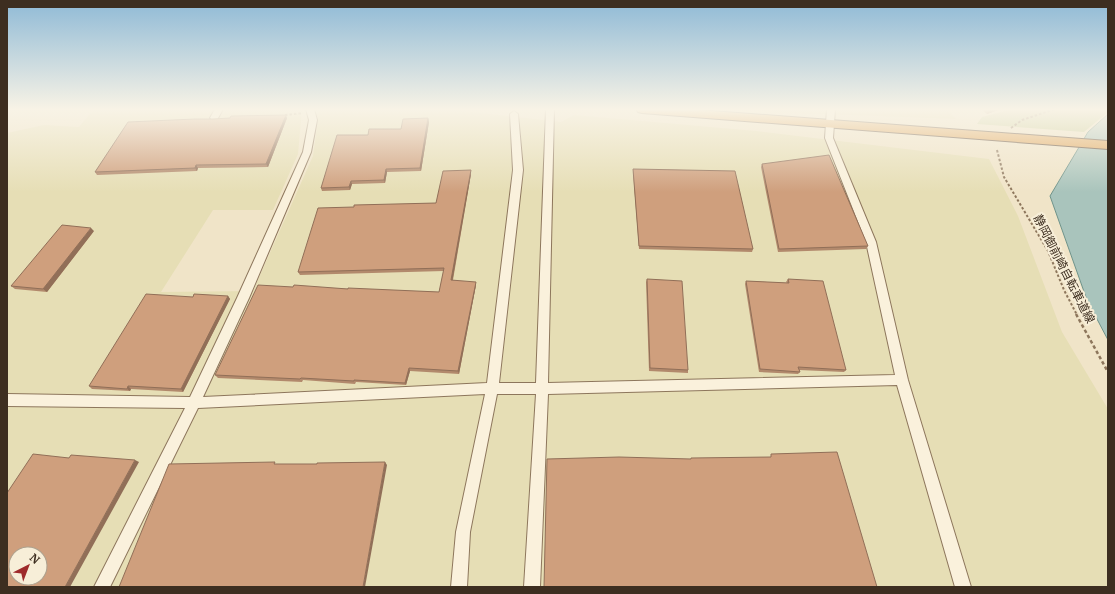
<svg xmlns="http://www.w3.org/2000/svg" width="1115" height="594" viewBox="0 0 1115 594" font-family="Merriweather,'Noto Sans JP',serif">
<rect width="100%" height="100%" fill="#f0e4c8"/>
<!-- farmland -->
<path fill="#e6deb5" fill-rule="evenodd" d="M94,109H302L298,154L273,210H213L161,292L253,291L313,156L318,119L315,109H445L561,122L574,115L756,131L989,159L1018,216L1062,332L1108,409V587H7V133L44,125L79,127ZM16,554H40V578H16Z
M772,109H946L956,119L771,112Z"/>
<!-- green -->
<path fill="#c9cf9b" d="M1012,109H1108V112L1084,132L977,124L982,117Z"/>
<!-- water -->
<path fill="#a9c4bc" stroke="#6f938a" d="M1108,114V340L1087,300L1050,196L1088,132Z"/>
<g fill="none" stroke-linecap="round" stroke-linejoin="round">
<defs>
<path id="minor" d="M215,109H223L217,120L214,121L210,118Z
M306,109H314L317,120L311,152L249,298L203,397L487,383L513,170L510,114L514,111L518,114L523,170L499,383H536L546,109H554L548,383L895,375L866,242L825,138L827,109H835L833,138L876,242L908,380L971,587H955L897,385L548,394L540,587H524L536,394H497L470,532L467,587H451L456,532L485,394L198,408L110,587H94L185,408L7,406V394L190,397L237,298L303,152L309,120Z"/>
<path id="highway" d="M636,109H686L1108,141V149L642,113L638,112Z"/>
</defs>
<!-- minor casing -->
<use href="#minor" stroke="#8d765c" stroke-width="2"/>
<!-- highway casing -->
<use href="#highway" stroke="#5b4430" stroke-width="2"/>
<!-- path-far1 -->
<path stroke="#8d765c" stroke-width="2" stroke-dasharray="2.5 2" stroke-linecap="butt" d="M285,115L303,113
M1011,128L1022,120L1055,109
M997,150L1004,177L1048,251L1064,290L1077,315"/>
<!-- path -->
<path stroke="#8d765c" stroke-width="2.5" stroke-dasharray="3.5 2.5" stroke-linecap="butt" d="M1076,314L1108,372"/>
<!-- minor -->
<use href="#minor" fill="#faf1dc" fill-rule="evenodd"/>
<!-- highway -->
<use href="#highway" fill="#e0a458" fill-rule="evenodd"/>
</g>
<!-- wall -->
<path fill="#b2896c" d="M981,109H1001L987,114Z
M287,118L268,167L198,168L197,171L97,175L95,172L213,119Z
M428,118L429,122L421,171L387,172L385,183L352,184L350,190L322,191L321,188L368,135L401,129Z
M762,164L868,246L866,249L778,252L761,167Z
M633,169L753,249L752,252L639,249L633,172Z
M471,174L453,280L476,285L459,374L410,371L406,385L356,382L355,384L303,380L302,382L218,378L215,375L293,287L439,292L444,271L300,275L298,272L354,207L436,203Z
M94,231L47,292L15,289L11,286Z
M647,279L688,370V373L649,371L646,282Z
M788,279L846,370L844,372L799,370L800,372L798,374L759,372L745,284L746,281L787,283L786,282Z
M228,296L230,299L183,392L131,389L130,391L92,389L89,386L193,297Z"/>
<!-- shaded-wall -->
<path fill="#916f58" d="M995,109H1001L987,114L989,111Z
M286,115L287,118L268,167L266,164Z
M428,118L429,122L421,171L420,168Z
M196,165L198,168L197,171L195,168Z
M386,169L387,172L385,183L384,180Z
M471,170V174L452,283L451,280Z
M351,181L352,184L350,190L349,187Z
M91,228L94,231L47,292L43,289Z
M476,282V285L459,374L458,371Z
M228,296L230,299L183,392L181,389Z
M409,368L410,371L406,385L405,383Z
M128,386L131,389L130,391L127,389Z
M135,460L139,462L70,587H65Z
M385,462L387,465L365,587H363Z"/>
<!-- building -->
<path fill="#cf9f7d" stroke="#916f58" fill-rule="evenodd" d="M986,109H995L989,111Z
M286,115L266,164L196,165L195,168L95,172L128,122L195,119H213L230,118L231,116Z
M428,118L420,168L386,169L384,180L351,181L349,187L321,188L337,135H368L369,129H401L403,119Z
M829,155L868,246L779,249L762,164Z
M633,169L735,171L753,249L639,246Z
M471,170L451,280L476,282L458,371L409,368L405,383L354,380V381L301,378L300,379L215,375L258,285L293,287L294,285L348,289V288L439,292L444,268L298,272L318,208L354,207V205L436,203L443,171Z
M62,225L91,228L43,289L11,286Z
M647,279L682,281L688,370L650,368Z
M788,279L823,281L846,370L798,367L800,372L760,369L746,281L789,283Z
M146,294L193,297L194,294L228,296L181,389L128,386L127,389L89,386Z
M837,452L877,587H544L547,459L619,457L691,459V458L771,457V454Z
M33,454L69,458L71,455L135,460L65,587H7V493ZM16,554H40V578H16Z
M275,462L274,464H317V463L385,462L363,587H119L169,464Z"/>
<!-- sky -->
<linearGradient id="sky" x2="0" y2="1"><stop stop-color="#8fbad6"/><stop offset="0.57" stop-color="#f8f3e6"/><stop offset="1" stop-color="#f8f3e6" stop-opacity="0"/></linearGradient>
<rect width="1115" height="192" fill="url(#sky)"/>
<g text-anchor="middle" stroke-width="4" stroke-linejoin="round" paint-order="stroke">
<!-- street labels -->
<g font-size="12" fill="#3d2e20" stroke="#f7eed8">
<text transform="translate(1064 269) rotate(63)" y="4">静岡御前崎自転車道線</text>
</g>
</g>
<!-- border -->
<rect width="1115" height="594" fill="none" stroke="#3d2e20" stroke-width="16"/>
<!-- north arrow -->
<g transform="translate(28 566) rotate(42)"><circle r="19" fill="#f7eed8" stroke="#ada18e"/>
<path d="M0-3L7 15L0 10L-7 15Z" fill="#9e2a2b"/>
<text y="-6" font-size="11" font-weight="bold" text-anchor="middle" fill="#3d2e20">N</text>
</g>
</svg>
